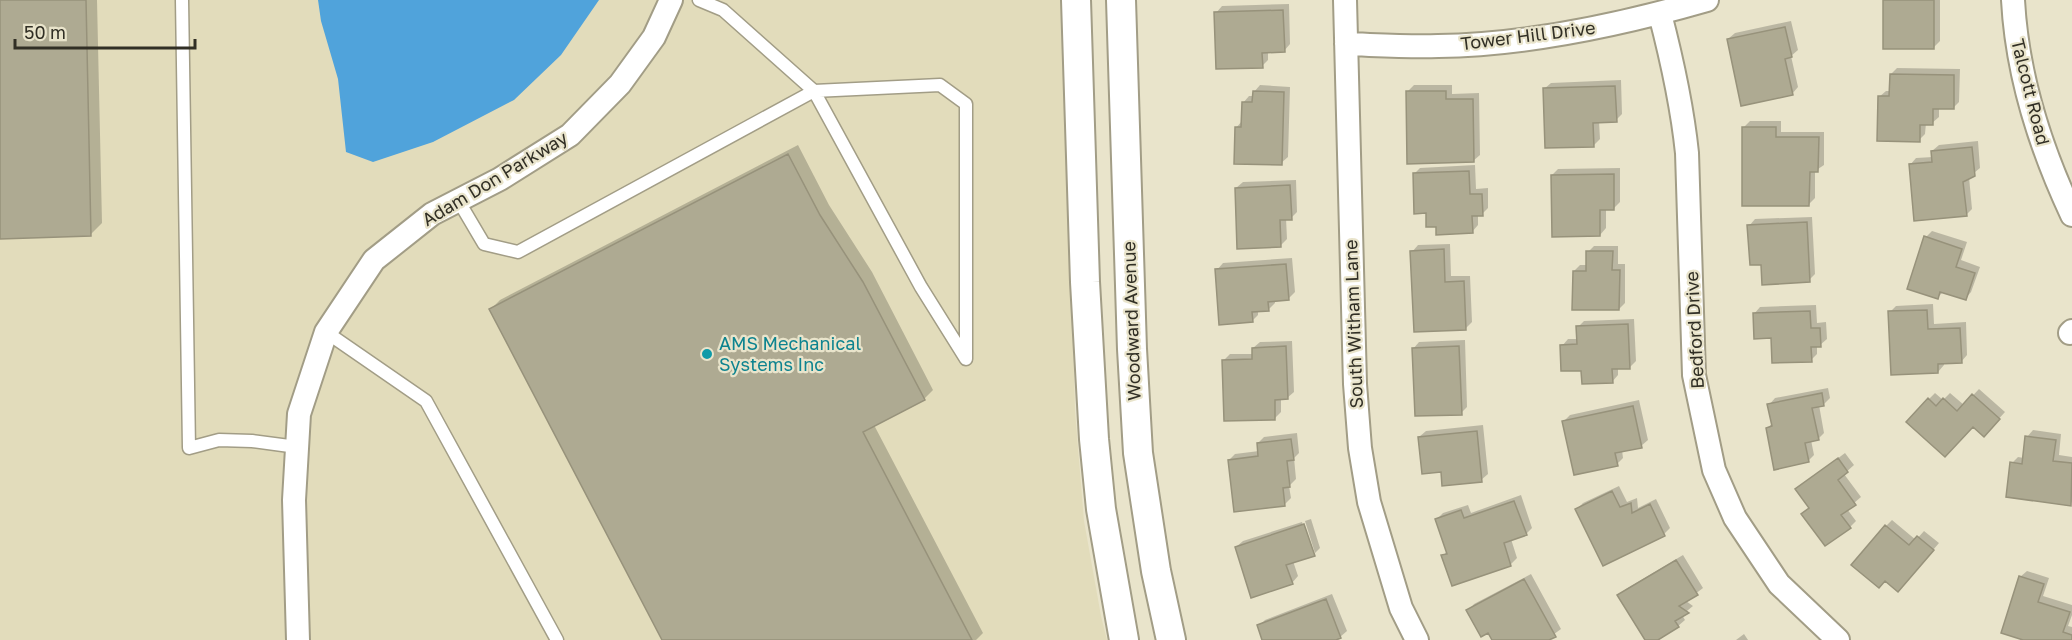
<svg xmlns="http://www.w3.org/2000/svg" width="2072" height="640" viewBox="0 0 2072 640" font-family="'Golos Text',sans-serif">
<rect width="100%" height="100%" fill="#e9e4cb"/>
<!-- built -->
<path fill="#e2dcbb" d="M0,0H1064L1075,411L1084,521L1101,616L1107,640H0Z"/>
<!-- water -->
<path fill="#50a3db" d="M318,0H599L561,55L514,100L433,142L373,162L346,152L338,79L321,21Z"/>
<!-- shadow -->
<path fill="#0003" d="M0,0H97L102,223L90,235L0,238Z
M1885,0H1940V41L1934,47Z
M1289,4L1290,44L1284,51H1268V60L1262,66L1216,13L1222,6Z
M1791,21L1798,50L1791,56L1798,87L1792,94L1728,39L1735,33Z
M1897,68L1960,69L1959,102L1953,108H1939V117L1932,123H1926L1925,134L1919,140L1879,97L1886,91H1891V74Z
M1621,80L1622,114L1616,120L1599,121L1600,139L1594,145L1544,89L1551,83Z
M1260,85L1290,87L1288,157L1281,163L1236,128L1242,121L1243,103L1249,96H1254V92Z
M1414,85H1452V94L1479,93L1480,155L1473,161L1407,92Z
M1750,121H1781V132H1824V165L1815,171V198L1809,204L1744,127Z
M1978,141L1980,168L1969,177L1972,209L1966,215L1910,165L1916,158L1933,157L1932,151L1939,145Z
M798,145L829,205L872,272L933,390L924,399L874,425L983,633L976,640H664L491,309L500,300Z
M1475,165L1476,189L1488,188V208L1482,214L1478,215V225L1472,232L1437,225L1427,212L1414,174L1420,168Z
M1620,168V202L1614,208L1606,209V228L1600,235L1552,175L1558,169Z
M1296,180L1297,212L1291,218H1286L1287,239L1281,245L1236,188L1243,182Z
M1812,217L1815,274L1809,280L1762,263L1749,226L1755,219Z
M1932,231L1967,242L1961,260L1980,267L1971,292L1965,299L1943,292L1937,298L1926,237Z
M1450,244L1451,276H1470L1472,322L1466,328L1412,252L1418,245Z
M1594,246H1618V264H1625V303L1619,309L1574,271L1580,265H1588V252Z
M1292,258L1295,292L1288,299L1275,300V303L1269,309L1258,310V315L1252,321L1217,270L1223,263Z
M1933,304L1934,324L1966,322L1967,355L1961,362H1944V365L1938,372L1890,312L1896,306Z
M1816,305L1817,323L1826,322L1827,339L1820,345H1817V354L1811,360L1773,337L1754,314L1760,307Z
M1634,319L1636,361L1629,368H1618V375L1612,382L1583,369L1562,346L1568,339H1578V327L1584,321Z
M1465,340L1467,407L1461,413L1413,349L1419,342Z
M1292,341L1294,392L1287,398H1281V412L1275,418L1224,360L1230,354H1254L1253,348L1260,342Z
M1828,388L1830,398L1824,404L1819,405L1824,433L1818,439L1811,440L1814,455L1808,461L1767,428L1773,423L1769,405L1775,398Z
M1979,389L2005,412L1984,435L1973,425L1945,455L1929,399L1935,393L1943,400L1950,393L1964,405Z
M1639,400L1648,440L1641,446L1622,450L1623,458L1617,464L1564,421L1570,415Z
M1483,425L1488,474L1481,480L1442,470L1419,437L1426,431Z
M2033,430L2061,434L2059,455L2072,457V502L2070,504L2012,463L2018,457L2024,458L2027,437Z
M1297,433L1299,453L1294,458L1296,479L1289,486L1291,498L1285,504L1229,460L1235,454L1259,451L1258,443L1264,437Z
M1845,453L1854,465L1844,474L1861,497L1847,509L1856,521L1850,527L1810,507L1797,489Z
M1619,486L1627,502L1637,498L1638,508L1656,499L1670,528L1664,534L1577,509L1583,503Z
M1521,495L1532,528L1526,534L1511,539L1517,558L1511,564L1453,584L1443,556L1447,551L1436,520L1443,513L1468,505L1471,513Z
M1311,519L1320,548L1314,554L1293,561L1298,576L1292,583L1236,547L1243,541L1302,522L1312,553H1315L1305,521Z
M1892,520L1916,540L1924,531L1939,543L1904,584L1886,526Z
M1683,555L1703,588L1686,601L1693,606L1682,615L1685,620L1678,626L1655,640H1646L1619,595L1626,589Z
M2027,571L2049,578L2043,596L2072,605V615L2068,626L2072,627V640H2028L2020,577Z
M1531,574L1561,629L1546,640H1494L1489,631L1468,611L1474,604Z
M1332,594L1347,631L1340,637L1332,640H1264L1259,626L1265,620Z
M1744,634L1748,640H1736Z"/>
<!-- building -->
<path fill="#aeaa92" stroke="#97927b" stroke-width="1.5" d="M0,0H86L91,236L0,239Z
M1883,0H1934V49H1883Z
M1283,10L1285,52L1262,53L1263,68L1216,69L1214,12Z
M1785,27L1792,57L1785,59L1793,95L1741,106L1727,39Z
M1890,74L1954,75V109H1933V125H1920V142L1877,141L1878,96H1889Z
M1615,86L1617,122L1593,123L1594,147L1545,148L1543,88Z
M1253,91L1284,92L1282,165L1234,164L1235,127H1241L1242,102H1252Z
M1406,91H1446V99H1473L1474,162L1407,164Z
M1742,127H1776V137H1819L1818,172H1810L1809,206H1742Z
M1972,147L1975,176L1963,182L1967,216L1914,221L1909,164L1932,162L1931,151Z
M788,154L820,215L863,282L925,400L863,432L972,640H662L489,309Z
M1469,171L1470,194H1482L1483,216H1472L1473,233L1436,235V227H1426V213L1414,214L1413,173Z
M1614,174V210H1600V236L1552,237L1551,175Z
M1290,185L1292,220H1280L1281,247L1237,249L1235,188Z
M1807,222L1810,282L1762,285L1761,265H1750L1747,225Z
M1924,236L1962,249L1956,267L1975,273L1966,300L1940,292L1938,299L1907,289Z
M1444,249L1445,282L1464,281L1466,330L1414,332L1410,251Z
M1586,251H1613L1612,270H1620L1619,310H1572L1573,271H1586Z
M1286,264L1289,300L1268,302L1269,311L1252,312L1253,322L1219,325L1215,269Z
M1927,310L1928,329L1960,328L1962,363L1938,364V373L1891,375L1888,311Z
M1810,311L1811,328H1820L1821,347H1811L1812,362L1772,363L1771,338L1754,339L1753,313Z
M1628,324L1630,369H1612L1613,383L1582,384L1581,371H1561L1560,345L1577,344L1576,326Z
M1286,346L1288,399L1275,400V420L1224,421L1222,360L1252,359V348Z
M1459,346L1462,415L1415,416L1412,348Z
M1822,393L1824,406L1812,408L1819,440L1805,443L1809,462L1774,470L1766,428L1772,426L1767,404Z
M1972,394L2000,419L1984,437L1973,427L1945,457L1906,422L1928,398L1936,406L1943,398L1957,411Z
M1633,406L1642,448L1615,453L1618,466L1574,475L1562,421Z
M1477,431L1482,482L1442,486L1441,472L1422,474L1418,437Z
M2025,436L2056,440L2053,461L2072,463L2071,506L2006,497L2010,462L2022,464Z
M1291,439L1294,460L1287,461L1290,487L1283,488L1285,506L1234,512L1228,460L1258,456L1257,443Z
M1838,458L1848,472L1838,480L1856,505L1841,515L1851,528L1825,546L1801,514L1809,508L1795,489Z
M1612,491L1620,507L1631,503L1632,513L1650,504L1665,536L1603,566L1575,509Z
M1514,501L1527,535L1504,543L1511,566L1452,586L1441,555L1447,554L1435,519L1461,510L1464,518Z
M1304,524L1315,556L1286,565L1293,584L1251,598L1235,547Z
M1885,525L1909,545L1917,536L1934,550L1898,592L1885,581L1879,588L1851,565Z
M1676,560L1698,595L1679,606L1689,613L1675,621L1679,627L1658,640H1645L1617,595Z
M2019,576L2044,584L2038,602L2070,612L2063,632L2072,635V640H2023L2001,633Z
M1524,579L1556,637L1549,640H1492L1488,633L1481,637L1466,610Z
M1326,599L1341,638L1336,640H1262L1257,625Z"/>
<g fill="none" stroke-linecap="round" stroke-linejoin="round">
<defs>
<path id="service" d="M182,0L189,448L219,440L252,441L297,447
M458,200L484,244L518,252L814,91L940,85L966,104V359L921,287L814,91L723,10L699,0
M326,332L426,401L557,640"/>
<path id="minor" d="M1345,0L1355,384L1360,448L1369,502L1401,608L1417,640
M2013,0C2017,75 2040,147 2072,215
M1660,14C1672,60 1682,105 1687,153L1694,375L1714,470L1735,518L1779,584L1838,640
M1346,44C1377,45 1407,47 1438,46C1528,45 1620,25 1707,0
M2070,333L2072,331
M298,640L294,500L299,414L326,332L374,260L432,214L500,179L570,135L620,84L654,37L671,0"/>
<path id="tertiary" d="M1076,0L1085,282L1094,439L1101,509L1124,640
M1121,0L1132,349L1138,453L1156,571L1171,640"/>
</defs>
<!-- service casing -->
<use href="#service" stroke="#a29d86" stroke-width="15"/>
<!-- minor casing -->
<use href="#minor" stroke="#a29d86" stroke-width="26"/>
<!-- tertiary casing -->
<use href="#tertiary" stroke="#a29d86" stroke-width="32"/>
<!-- service -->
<use href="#service" stroke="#fff" stroke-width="12"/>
<!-- minor -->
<use href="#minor" stroke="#fff" stroke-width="22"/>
<!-- tertiary -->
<use href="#tertiary" stroke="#fff" stroke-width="28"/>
</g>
<!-- markers -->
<circle fill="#0f9aa8" stroke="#e9e4cb" stroke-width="2" cx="707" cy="354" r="6"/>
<g text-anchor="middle" stroke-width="4.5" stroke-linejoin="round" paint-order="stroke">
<!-- street labels -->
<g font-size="18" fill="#312f25" stroke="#e9e4cb">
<text transform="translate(1528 36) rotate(-7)" y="6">Tower Hill Drive</text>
<text transform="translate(2030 92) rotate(76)" y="6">Talcott Road</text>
<text transform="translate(495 179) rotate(-31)" y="6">Adam Don Parkway</text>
<text transform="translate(1132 321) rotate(-92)" y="6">Woodward Avenue</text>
<text transform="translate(1354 324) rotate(-92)" y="6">South Witham Lane</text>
<text transform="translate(1695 330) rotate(-93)" y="6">Bedford Drive</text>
</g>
<!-- culture labels -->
<g font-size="18" fill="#0d838f" stroke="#e9e4cb" text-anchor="start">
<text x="719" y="350">AMS Mechanical<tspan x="719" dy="21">Systems Inc</tspan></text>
</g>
</g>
<!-- scale -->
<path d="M15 39v9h180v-9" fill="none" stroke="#312f25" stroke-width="3"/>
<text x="24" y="39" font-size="18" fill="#312f25" stroke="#e9e4cb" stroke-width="4.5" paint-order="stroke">50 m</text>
</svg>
